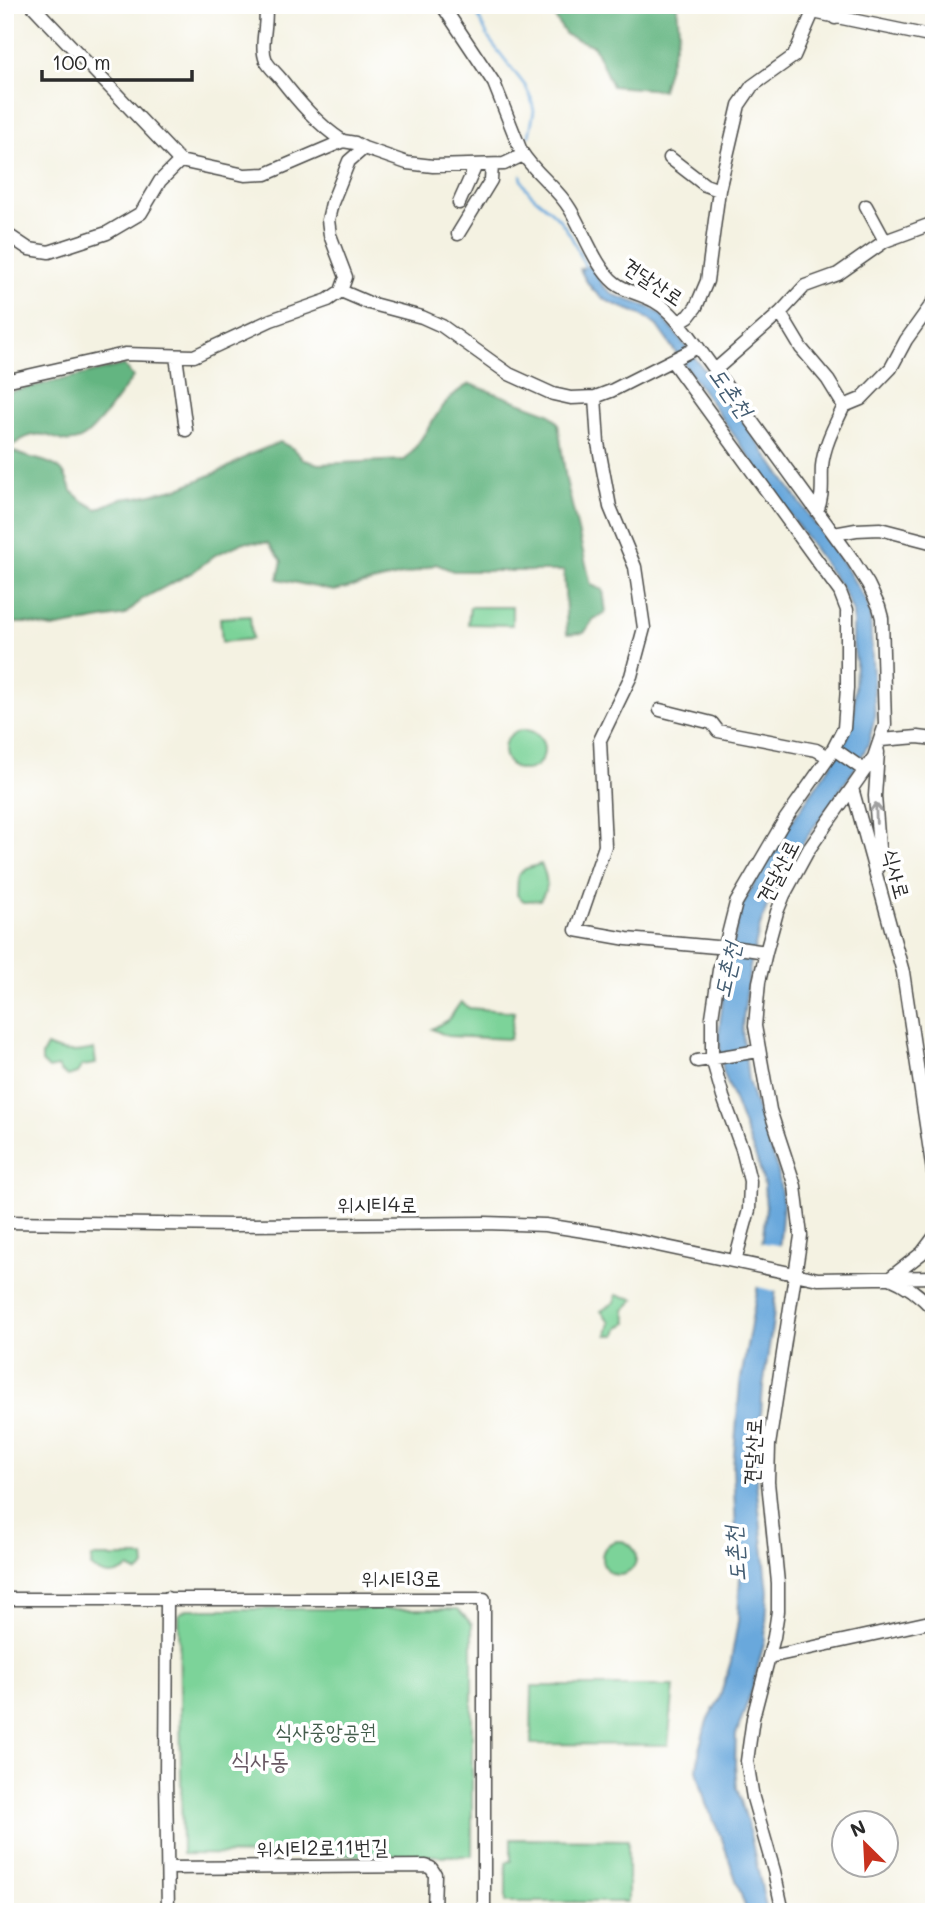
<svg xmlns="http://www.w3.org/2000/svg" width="939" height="1917" viewBox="0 0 939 1917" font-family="Mali,'Poor Story',sans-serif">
<rect width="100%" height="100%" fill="#fff"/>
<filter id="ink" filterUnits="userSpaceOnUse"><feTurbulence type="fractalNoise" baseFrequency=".0143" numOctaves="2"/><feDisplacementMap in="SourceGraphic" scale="14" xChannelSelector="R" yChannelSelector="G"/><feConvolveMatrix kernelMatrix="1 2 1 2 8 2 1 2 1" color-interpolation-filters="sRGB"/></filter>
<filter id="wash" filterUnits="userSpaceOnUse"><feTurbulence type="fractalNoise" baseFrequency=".00686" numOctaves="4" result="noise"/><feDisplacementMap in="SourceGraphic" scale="28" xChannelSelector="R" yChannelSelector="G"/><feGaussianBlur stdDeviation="1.57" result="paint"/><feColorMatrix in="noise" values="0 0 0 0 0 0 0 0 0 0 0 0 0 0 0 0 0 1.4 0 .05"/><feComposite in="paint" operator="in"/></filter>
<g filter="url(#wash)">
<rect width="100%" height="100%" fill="#f4f2e2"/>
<!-- green -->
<path fill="#7bd399" stroke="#537f62" stroke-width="2" d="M470,607H512V625L468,624Z
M250,616L252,639L222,642L220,618Z
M504 750a20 20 0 1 1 40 0a20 20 0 1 1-40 0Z
M541,864C548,878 549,887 540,900L524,901L517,895L518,875L525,869Z
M461,1002L469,1008L514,1012L510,1039L447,1036L432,1029L448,1020Z
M47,1046C63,1054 77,1053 94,1049L96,1064L82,1066L77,1073L68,1076L61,1072L58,1067L49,1069L42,1062V1055Z
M616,1295L635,1299L624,1310L627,1322L618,1329L616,1335H607L610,1322L601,1311L615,1302Z
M602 1558a17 17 0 1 1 34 0a17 17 0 1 1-34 0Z
M92,1557H144L145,1567L138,1573L128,1568C115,1578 104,1577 91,1567Z
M187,1609H458L472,1624V1856L182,1854L179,1614Z
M532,1686H674L668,1745L531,1744Z
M511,1839L628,1840V1902H506V1862L511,1861Z"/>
<!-- forest -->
<path fill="#64b581" stroke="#487056" stroke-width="2" d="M547,5H677L679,31L662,90L612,86L594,46L566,35Z
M124,365L133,377C122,391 95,433 80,439C62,446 59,437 44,435C31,432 19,441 9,448C23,460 45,457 60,469C68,475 67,486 74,493C79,500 89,504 97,509L120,499L138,497L179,488L223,470L251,454L280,442L292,448L304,460L319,464L405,460C428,436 439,398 470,384L549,413L558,423L566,480L591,585L603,590L606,612L593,620L584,633L567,634L564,571H453L436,564L415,572L334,591L278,579L282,561L268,543L244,542L215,555L193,572L142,599L125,615L52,628L27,623H5V393Z"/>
<!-- water -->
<path fill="#69a8dc" stroke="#4a6a84" stroke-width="2" d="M591,266L603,286L614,295L651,308L660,314L714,382L726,402L742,420L848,571L866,601L870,615L875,717L868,745L856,767L791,860L771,895L760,926L750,967L742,1028L748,1080L763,1129L778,1171L783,1204L773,1321L763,1387L756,1481L768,1591L765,1639L752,1689L736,1735L735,1764L737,1788L748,1824L767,1912H747L722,1839L706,1804L697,1770L700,1746L707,1721L719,1700L731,1661L738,1621L740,1576L736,1532L733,1467L740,1384L757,1291L766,1207L764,1185L759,1166L723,1071L719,1038L720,1022L725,983L741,908L763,867L790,824L841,750L850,731L854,710L856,662L853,645V612L843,590L657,326C628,300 600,314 580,269Z"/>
<!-- pier -->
<path fill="#f4f2e2" d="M758,1242L783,1246L778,1292L754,1286Z"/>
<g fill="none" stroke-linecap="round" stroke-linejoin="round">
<!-- stream -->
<path stroke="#69a8dc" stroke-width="2.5" d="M473,5L489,39L526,87L531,98L534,111L529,136
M521,175C523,192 540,201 552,212C568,226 577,248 586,268"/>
</g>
</g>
<g filter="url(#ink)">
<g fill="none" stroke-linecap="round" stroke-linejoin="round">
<defs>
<path id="minor" d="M32,5L180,161L245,175L266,174L343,141L355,143L364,148L407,163L433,166L504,164L523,155
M265,5C269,23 259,44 266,61C269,67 276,73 280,78C298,101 318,125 343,141
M442,5L494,83L521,151C534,173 557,187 570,209C583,230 596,268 615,283C626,292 642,294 654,301C669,309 678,322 689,335L852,559L868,584L879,607L882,618L885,725L874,757L809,849L784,895L777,912L766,952L759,982L755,1026L770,1110L795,1186L801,1236L769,1445L768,1482L778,1583V1611L774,1637L753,1718L747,1761L753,1798L774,1871L783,1912
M835,18L842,5
M670,158L705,185L719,190
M459,203L476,165
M866,206L885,241
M5,233L29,249L49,252L107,233L141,213L160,181L180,161
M458,234L491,180L492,165
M341,291L369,303L422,317L442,326L509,374L553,394L571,398L595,397L611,391L698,347
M780,313L801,348L828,380L844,406
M679,322L689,316L696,307L707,281L719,190L739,105L752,86L794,56L813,12L934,37
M176,356L186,430
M672,361L840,592L847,610V688L844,728L829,757L784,821L736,903L719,970L712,1017V1058L723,1097L742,1149L750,1181L749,1210L735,1261
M715,370L780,313L805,286L838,274L885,241L934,223
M5,381L125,354L194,356L271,320L328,300L341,291L346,277L330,235L328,220L332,203L349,161L364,148
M595,397L598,443L610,507L635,567L644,628L631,676L600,740L605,846L576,930L627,939L716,947L725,946L766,952
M817,511C824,496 821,482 822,466C824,445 835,425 844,406L861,399L891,368L906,340L934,301
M834,534L856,530L880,529L934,543
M660,710L712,723L718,731L816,750L829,757
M881,740L918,737L934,739
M834,749L864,770
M878,752L875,796L880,861L879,866
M852,788L903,972L934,1178
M697,1061L758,1051
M5,1222L233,1225L484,1223L545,1225L610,1235L818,1279L934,1277
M934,1237L922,1253L890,1278C908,1285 921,1296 934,1310
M167,1598L166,1779L168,1912
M5,1599H484V1912
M769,1657L934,1621
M168,1868L426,1866L431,1868L435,1874L434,1912"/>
</defs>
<!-- minor casing -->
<use href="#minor" stroke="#494946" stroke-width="15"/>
<!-- minor -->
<use href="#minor" stroke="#fff" stroke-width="12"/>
</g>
<!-- one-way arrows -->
<defs><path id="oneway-shaft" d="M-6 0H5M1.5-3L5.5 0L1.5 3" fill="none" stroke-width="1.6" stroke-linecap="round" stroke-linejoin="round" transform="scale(1.75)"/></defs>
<use stroke="#a0a0a0" href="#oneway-shaft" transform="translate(876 813) rotate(-92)"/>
</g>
<g text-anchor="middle" stroke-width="7" stroke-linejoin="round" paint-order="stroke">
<!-- street labels -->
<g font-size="21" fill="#2b2b2b" stroke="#fff">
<text transform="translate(653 282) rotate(34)" y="7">견달산로</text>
<text transform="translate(778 872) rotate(-63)" y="7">견달산로</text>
<text transform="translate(896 874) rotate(75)" y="7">식사로</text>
<text x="377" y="1212">위시티4로</text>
<text transform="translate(753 1452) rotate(-87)" y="7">견달산로</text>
<text x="401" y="1586">위시티3로</text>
<text transform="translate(322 1848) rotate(-1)" y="7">위시티2로11번길</text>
</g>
<!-- park labels -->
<g font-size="21" fill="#435d4c" stroke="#fff">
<text x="326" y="1739">식사중앙공원</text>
</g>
<!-- water labels -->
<g font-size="23" font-style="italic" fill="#445d72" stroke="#fff">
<text transform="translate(731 392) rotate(54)" y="8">도촌천</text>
<text transform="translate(727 970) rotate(-78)" y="8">도촌천</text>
<text transform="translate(735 1554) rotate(-95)" y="8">도촌천</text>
</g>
<!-- quarter labels -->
<g font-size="24" fill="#6a5965" stroke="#fff">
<text x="260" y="1769">식사동</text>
</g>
</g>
<!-- margin -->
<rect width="939" height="1917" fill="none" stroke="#fff" stroke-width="28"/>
<!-- north arrow -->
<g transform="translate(865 1844) rotate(336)"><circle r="33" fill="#ffffff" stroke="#aaaaaa" stroke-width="2"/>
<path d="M0-5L12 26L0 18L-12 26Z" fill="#c8321e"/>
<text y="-10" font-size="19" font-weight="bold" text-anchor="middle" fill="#2b2b2b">N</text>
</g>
<!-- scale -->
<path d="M42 70v10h150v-10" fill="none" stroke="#2b2b2b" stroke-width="3.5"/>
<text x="52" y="70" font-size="21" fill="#2b2b2b" stroke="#ffffff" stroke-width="5" paint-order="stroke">100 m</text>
</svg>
